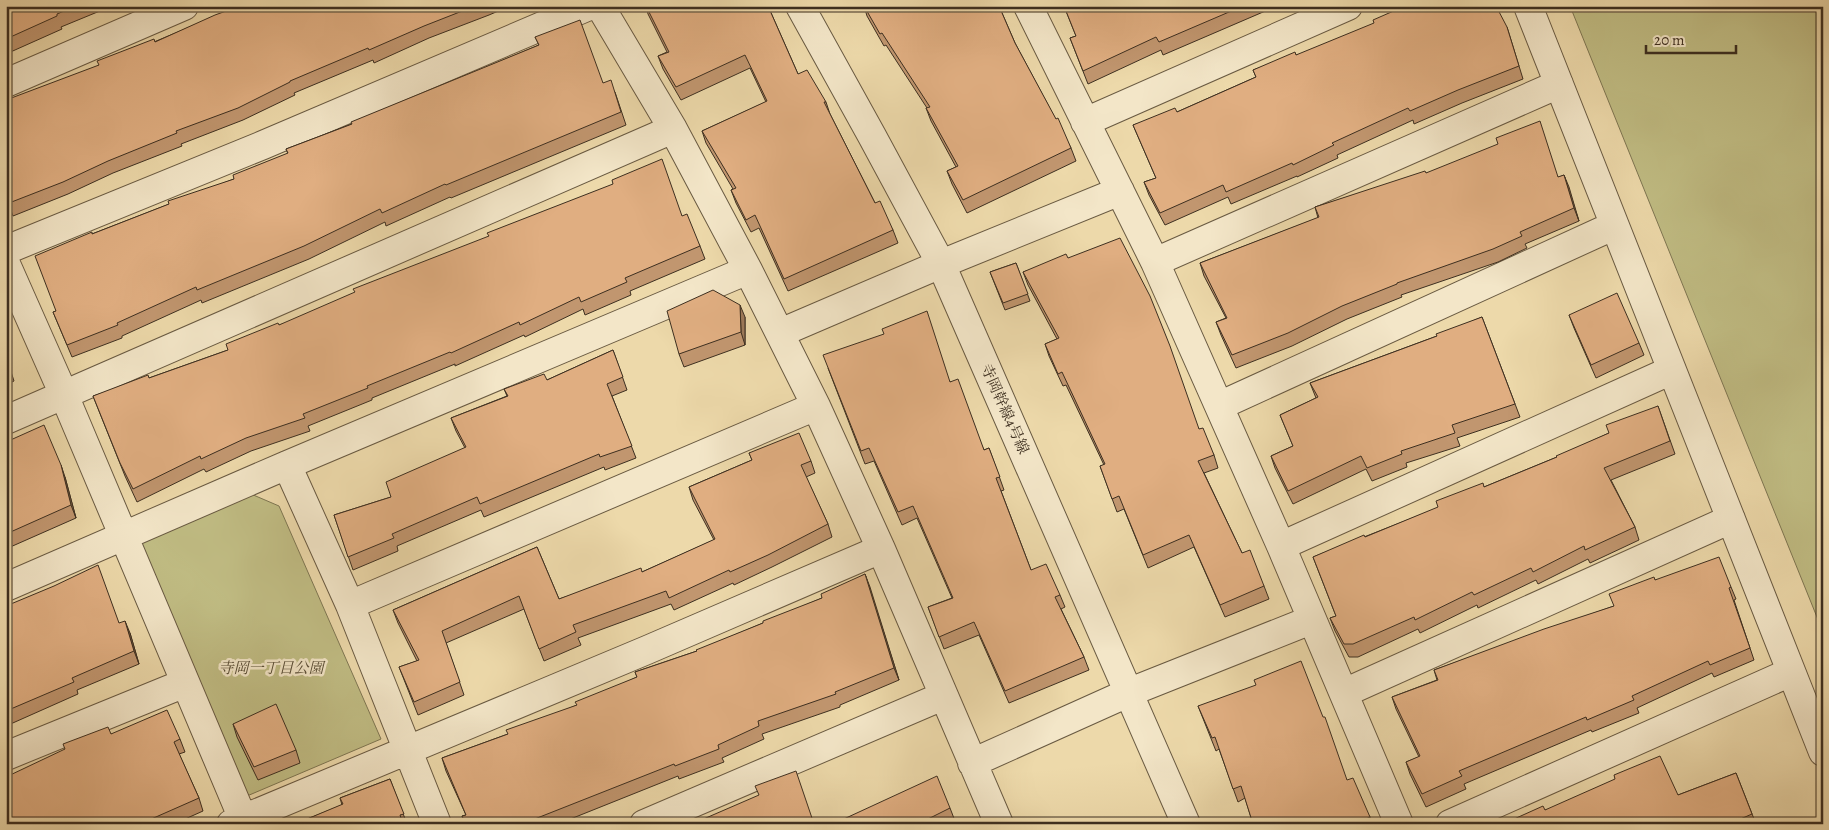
<svg xmlns="http://www.w3.org/2000/svg" width="1829" height="830" viewBox="0 0 1829 830" font-family="Alegreya,'Noto Serif JP',serif">
<rect width="100%" height="100%" fill="#edd9aa"/>
<filter id="stains"><feTurbulence type="fractalNoise" baseFrequency=".004" numOctaves="4"/><feColorMatrix values="0 0 0 0 .2 0 0 0 0 .09 0 0 0 0 .02 0 0 0 .5 -.17"/></filter>
<radialGradient id="worn" r=".72"><stop offset=".6" stop-color="#630" stop-opacity="0"/><stop offset="1" stop-color="#630" stop-opacity=".3"/></radialGradient>
<!-- green -->
<path fill="#c0bc83" stroke="#7e7652" d="M1570,6H1823V632Z
M251,494L279,506L381,739L247,796L138,543Z"/>
<g fill="none" stroke-linecap="round" stroke-linejoin="round">
<defs>
<path id="minor" d="M600,6L673,129L748,270L816,406L881,549L999,824
M800,6L872,136L941,264L1186,824
M1028,6L1155,262L1281,546L1399,824
M1528,6L1823,752
M6,83L184,6
M1085,122L1348,6
M6,250L263,145L589,6
M1155,262L1559,84
M6,264L64,395L243,819
M780,333L941,264L1120,191
M1219,406L1613,226
M6,420L673,129
M287,465L350,605L437,824
M1281,546L1672,370
M6,587L287,465L748,270
M350,605L816,406
M1344,693L1731,519
M6,756L185,683
M972,763L1130,692L1311,620
M231,824L647,650L881,549
M644,824L943,696
M1450,824L1791,672"/>
</defs>
<!-- minor casing -->
<use href="#minor" stroke="#695a42" stroke-width="30"/>
<!-- minor -->
<use href="#minor" stroke="#f3e6c8" stroke-width="28"/>
</g>
<!-- wall -->
<path fill="#c1966f" stroke="#3d2f20" d="M6,6H112L61,27L62,29L6,54Z
M240,6H510L489,15L429,38L374,63L373,60L294,93L295,95L243,120L181,144L182,146L113,173L68,194L13,216L6,197L99,65Z
M646,6H768L798,74L826,102L830,114L875,203L893,230L898,243L788,291L759,228L751,232L736,203L731,190L733,189L706,143L702,131L766,102L750,68L681,100L663,69L658,56L667,52L648,14Z
M864,6H999L1015,43L1071,148L1076,161L967,213L952,184L947,171L956,167L931,121L926,108H927L886,45L884,46L867,16Z
M1064,6H1277L1163,55L1161,50L1088,84L1070,38L1076,36Z
M1507,27L1523,79L1462,103L1414,124L1413,120L1337,155L1338,158L1297,177V176L1231,204L1228,197L1165,225L1149,195L1144,182L1156,178L1133,125L1177,112L1256,77L1253,70L1296,55Z
M535,37L603,83L615,92L626,125L451,198L450,197L386,226L385,222L309,259L202,303L201,300L122,336V338L72,357L53,312L56,311L92,234L234,179L288,154L286,149L352,124L539,45Z
M1426,173L1559,177L1564,175L1579,221L1525,244L1527,248L1498,262L1401,295L1402,297L1347,319L1292,346L1236,368L1221,335L1216,322L1226,318L1204,276L1200,263L1318,218L1315,207Z
M682,216L700,246L705,259L630,291L631,295L585,315L583,309L525,337L524,335L455,366V364L372,398V400L308,426L310,431L251,451L206,472L204,469L137,502L125,476L93,396L149,378L228,350L279,325Z
M1068,258L1199,429L1214,455L1218,468L1204,473L1242,553L1264,586L1269,599L1225,617L1194,547L1148,568L1124,509L1117,512L1100,466L1104,465L1066,385L1063,386L1049,356L1045,344L1057,339L1028,285L1023,272Z
M1016,263L1030,301L1005,310L990,272Z
M1569,315L1639,343L1644,355L1596,378L1574,328Z
M745,317V345L684,367L679,354Z
M1482,317L1520,417L1457,438L1460,446L1406,463L1407,467L1372,481L1366,469L1293,504L1275,468L1271,456L1293,446L1280,415L1316,398L1310,383L1437,336Z
M613,350L627,390L612,396L636,458L605,470L604,467L484,517L481,510L397,546L398,551L353,570L334,515L391,497L465,448L456,431L451,418L507,396L504,389L547,380Z
M6,356L14,381L6,385Z
M828,368L951,382L984,450L989,448L1004,490L1001,491L1031,570L1060,595L1065,607L1061,609L1084,657L1089,670L1009,703L979,635L944,649L928,607L952,598L917,518L902,525L874,461L865,464Z
M1658,406L1675,454L1611,480L1635,527L1639,540L1590,563L1588,559L1538,584L1536,580L1478,608L1477,605L1420,633L1418,629L1358,657H1349L1335,631L1330,618L1336,616L1313,557L1438,508L1484,487L1557,457L1609,433Z
M6,442L65,477L76,518L8,548L11,557L6,559Z
M749,453L811,461L815,473L806,477L828,524L832,537L772,567L734,585L733,583L674,610L671,604L578,638L581,645L544,661L524,609L446,643L464,695L418,715L399,667L417,661L398,623L393,610L537,547L559,599L642,572L714,540L693,500L689,487L752,460Z
M865,574L899,680L840,705V707L762,734L764,739L722,758L724,762L679,779L678,776L558,824H465L462,816L466,815L446,771L442,758L508,734L577,705L637,677L635,672L697,651L822,598Z
M1655,580L1731,587L1736,599L1734,600L1754,660L1714,677L1712,673L1637,708L1639,713L1592,732L1591,730L1464,784L1466,789L1426,807L1410,774L1406,762L1419,757L1396,709L1392,697L1437,680L1434,670L1614,606Z
M6,606L119,623L130,633L139,664L77,690L78,694L6,726Z
M1198,706L1347,780L1370,817L1372,824H1253L1245,798L1238,802L1219,749L1216,751Z
M233,724L296,750L300,763L258,780L237,737Z
M111,734L180,739L185,752L179,754L199,798L203,811L174,824H6L65,749Z
M1736,773L1756,824H1503L1545,810L1678,795Z
M390,779L407,824H295L342,805L340,798Z
M950,808L955,821L949,824H833Z"/>
<!-- shaded-wall -->
<path fill="#9d7a5a" stroke="#3d2f20" d="M1564,175L1569,187L1579,221L1574,208Z
M740,305L745,317V345L741,332Z
M61,465L65,477L76,518L71,505Z
M865,574L870,587L899,680L894,668Z
M125,621L130,633L139,664L134,651Z"/>
<!-- building -->
<path fill="#e0ae81" stroke="#3d2f20" d="M6,6H76L57,14V16L6,39Z
M240,6H475L424,26L369,50L368,48L290,81V82L238,108L176,131L177,133L108,161L63,182L9,203L6,197V100L99,65L97,61L154,39L155,42L215,15Z
M646,6H768L798,74L807,70L826,102H824L875,203L880,201L893,230L784,279L755,215L746,220L731,190L736,188L702,131L767,101L745,55L676,87L658,56L669,52Z
M864,6H999L1015,43L1056,119L1058,118L1071,148L963,200L947,171L958,166L926,108L930,107L882,33L880,34Z
M1064,6H1243L1159,42L1156,37L1083,71L1070,38L1076,36Z
M1405,6H1496L1507,27L1519,66L1458,90L1410,111L1408,108L1332,143L1334,145L1293,165L1292,163L1226,192L1223,185L1160,213L1144,182L1156,178L1133,125L1175,108L1177,112L1256,77L1253,70L1295,52L1296,55L1374,23L1373,20Z
M580,20L603,83L611,80L621,112L446,185L445,184L382,213L380,209L304,246L197,290L196,287L117,323L118,325L67,345L53,312L56,311L35,256L92,232V234L169,204L168,201L234,179L233,175L288,153L286,149L352,124L351,122L539,45L535,37Z
M1540,121L1558,177L1564,175L1574,208L1520,232L1522,236L1493,249L1397,283V284L1342,306L1288,333L1232,355L1216,322L1227,318L1200,263L1319,217L1315,207L1425,171L1426,173L1498,144L1496,138Z
M662,159L682,216L687,214L700,246L625,278L627,282L581,302L579,297L520,325L519,322L451,353L450,352L367,386L368,388L303,414L305,418L246,438L201,459L200,456L133,489L120,463L93,396L148,375L149,378L228,350L226,344L278,323L279,325L355,292L353,289L489,236L487,233L613,184L612,180Z
M1120,238L1150,296L1170,346L1199,429L1203,428L1214,455L1198,461L1242,553L1250,550L1264,586L1220,605L1189,535L1143,555L1119,496L1112,499L1100,466L1105,464L1062,372L1058,374L1045,344L1059,338L1023,272L1066,254L1068,258Z
M1016,263L1028,294L1003,303L990,272Z
M713,290L740,305L741,332L679,354L667,311Z
M1617,293L1639,343L1591,365L1569,315Z
M927,311L950,382L958,379L984,450L989,448L1000,477L996,478L1031,570L1046,564L1060,595L1055,597L1084,657L1005,691L974,622L939,637L928,607L953,598L913,506L898,512L869,448L861,451L823,355L884,334L882,329Z
M1482,317L1515,404L1452,425L1455,433L1401,451L1402,454L1367,468L1361,456L1288,491L1271,456L1293,446L1280,415L1318,397L1310,383L1437,336L1436,334Z
M613,350L623,377L607,384L632,446L600,457L599,454L480,504L477,497L392,534L394,538L348,557L334,515L391,497L386,482L466,447L451,418L508,396L504,389L544,374L547,380Z
M6,358L10,368L6,370Z
M1658,406L1670,441L1604,468L1635,527L1585,550L1584,546L1533,572L1531,568L1474,595L1472,592L1415,620L1414,617L1353,644H1344L1330,618L1336,616L1313,557L1364,535L1365,537L1438,507L1436,501L1483,483L1484,487L1557,457L1556,456L1609,433L1606,425Z
M44,425L61,465L71,505L6,534V442Z
M799,433L811,461L801,465L828,524L768,555L730,572L729,570L669,598L666,591L573,625L576,632L539,649L519,596L442,631L460,682L414,702L399,667L419,660L393,610L537,547L559,599L641,568L642,572L715,539L689,487L752,460L749,453Z
M1719,557L1731,587L1729,588L1750,648L1710,665L1708,661L1632,696L1634,700L1587,720L1586,717L1459,771L1462,776L1422,794L1406,762L1420,756L1392,697L1438,680L1434,670L1544,629L1614,606L1609,594L1654,577L1655,580Z
M98,565L119,623L125,621L134,651L72,678L74,682L6,711V606L54,586Z
M865,574L894,668L835,692L836,694L758,721L759,726L718,745L719,749L675,766L674,764L522,824H466L462,816L466,815L442,758L508,734L506,730L577,705L575,702L637,677L635,672L697,651L696,650L763,623V621L822,598L821,594Z
M1301,661L1323,717H1325L1347,780L1353,778L1370,817L1356,824H1253L1241,786L1233,789L1215,737L1212,738L1198,706L1256,685L1254,680Z
M276,704L296,750L254,767L233,724Z
M167,710L180,739L174,742L199,798L140,824L139,822L136,824H6V777L65,749L63,744L108,727L111,734Z
M1660,756L1678,795L1736,773L1752,814L1729,824H1503L1543,806L1545,810L1615,779L1614,775Z
M796,771L814,824H692L759,795L755,786Z
M937,776L950,808L918,824H833Z
M390,779L404,814L400,815L403,824H295L343,804L340,798Z
M1487,820L1488,824H1476Z"/>
<g text-anchor="middle" stroke-width="5" stroke-linejoin="round" paint-order="stroke">
<!-- street labels -->
<g font-size="15" fill="#3d2f20" stroke="#f3e6c8">
<text transform="translate(1005 409) rotate(66)" y="5">寺岡幹線4号線</text>
</g>
<!-- park labels -->
<g font-size="15" font-style="italic" fill="#574b34" stroke="#f3e6c8">
<text x="271" y="673">寺岡一丁目公園</text>
</g>
</g>
<!-- margin -->
<rect width="1829" height="830" fill="none" stroke="#edd9aa" stroke-width="25"/>
<rect x="8" y="8" width="1814" height="815" fill="none" stroke="#3d2f20" stroke-width="2.5"/>
<rect x="12" y="12" width="1804" height="805" fill="none" stroke="#3d2f20"/>
<!-- scale -->
<path d="M1646 45v8h90v-8" fill="none" stroke="#3d2f20" stroke-width="2.5"/>
<text x="1654" y="45" font-size="15" fill="#3d2f20" stroke="#f3e6c8" stroke-width="4" paint-order="stroke">20 m</text>
<rect width="100%" height="100%" filter="url(#stains)"/>
<rect width="100%" height="100%" fill="url(#worn)"/>
</svg>
